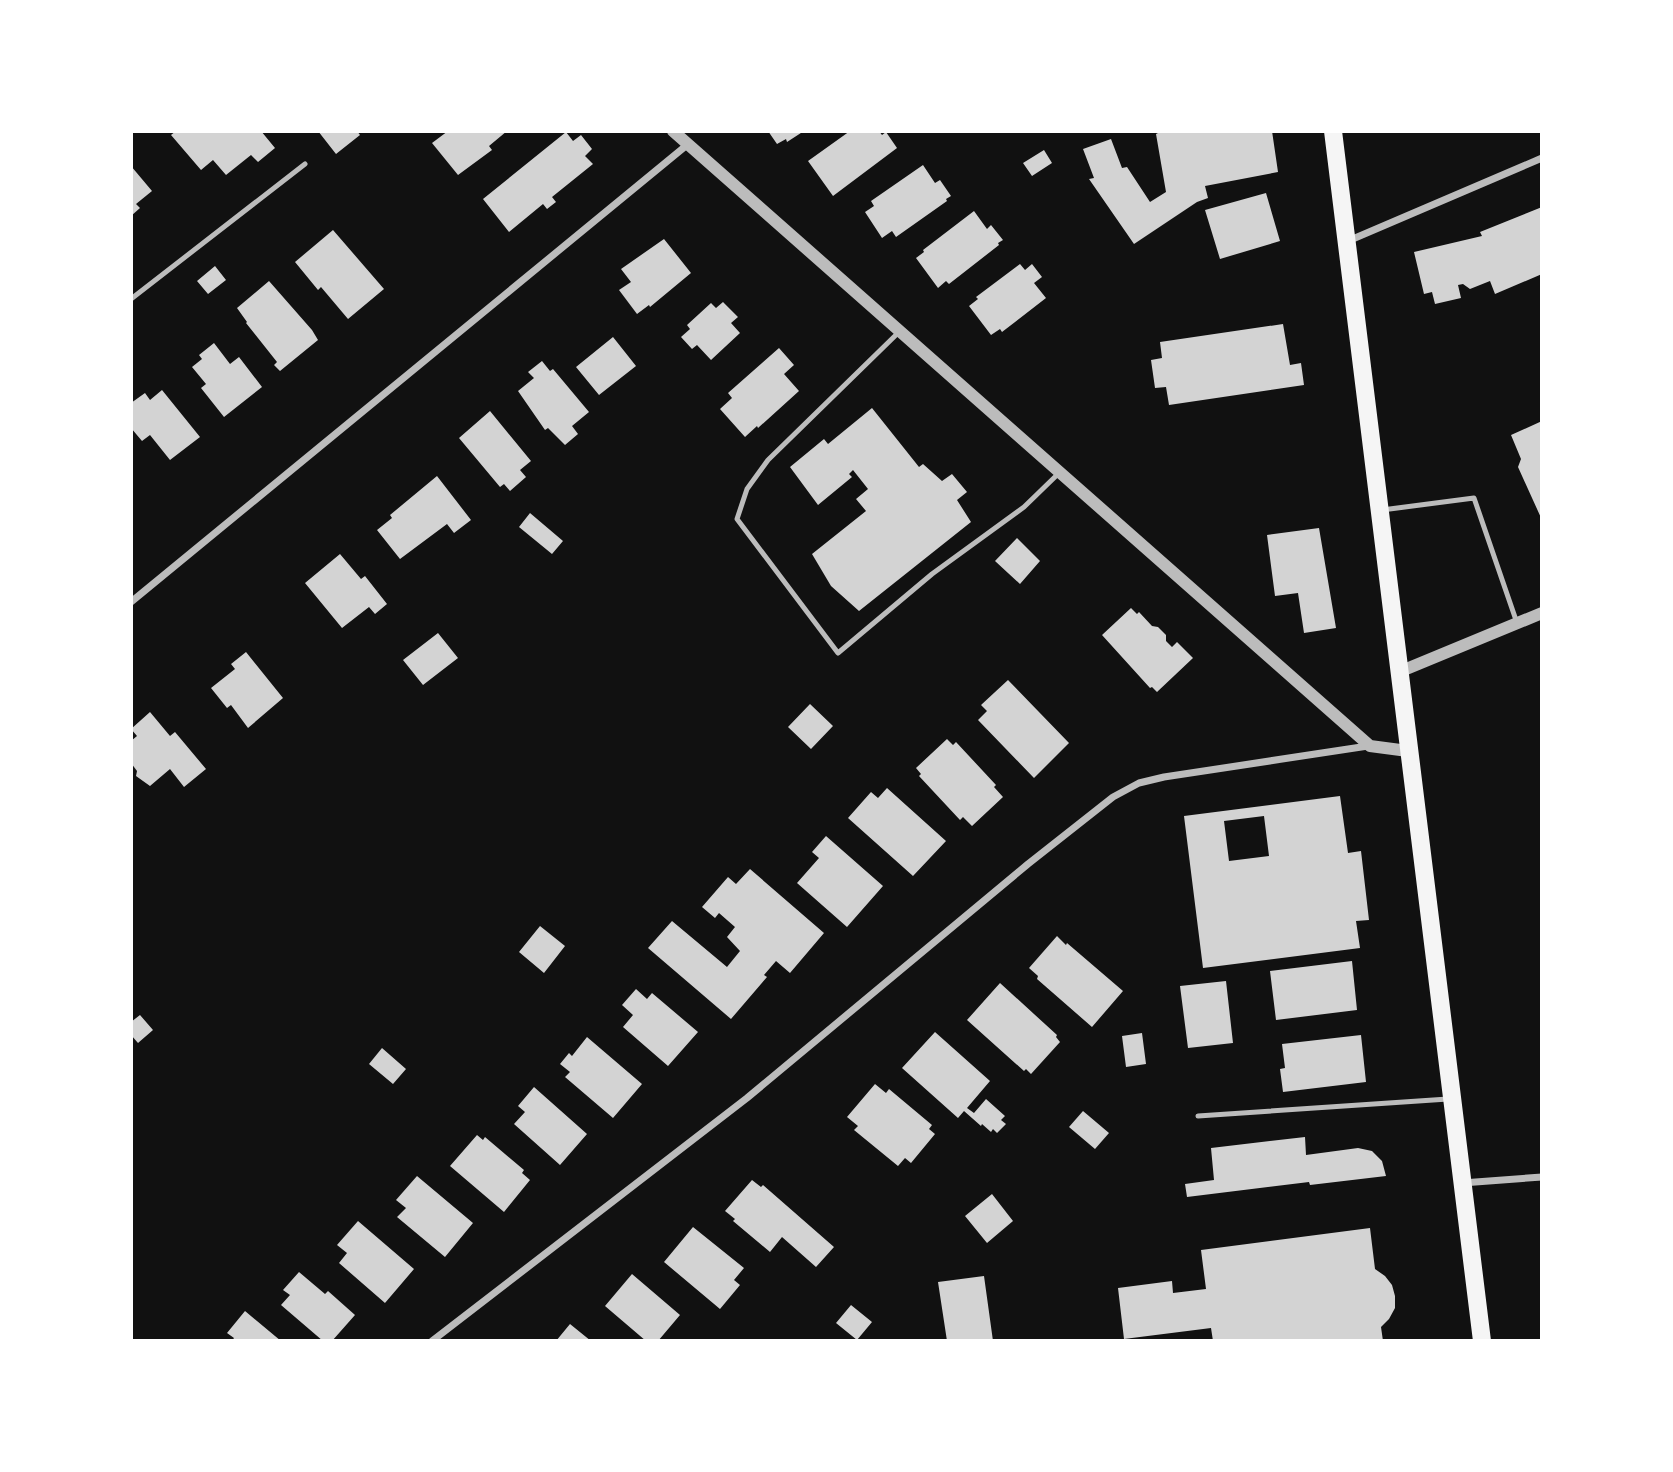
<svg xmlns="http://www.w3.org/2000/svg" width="1673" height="1472" viewBox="0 0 1673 1472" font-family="'Playfair Display',serif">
<rect width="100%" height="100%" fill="#111"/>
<!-- building -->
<path fill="#d3d3d3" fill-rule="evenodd" d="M176,131H261L275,148L258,162L251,155L226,175L213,160L201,170L171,135Z
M318,131H357L360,135L336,154Z
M448,131H507L489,146L492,150L458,175L432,143Z
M768,131H804L787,142L786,139L777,144Z
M850,131H879L882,135L886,132L897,148L833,196L808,161Z
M1162,131H1272L1278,172L1205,186L1208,198L1197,202L1134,244L1089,179L1094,178L1083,149L1111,139L1122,168L1127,167L1150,202L1166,192L1156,134Z
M566,132L573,141L581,135L592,149L585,156L593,164L552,197L556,202L547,209L543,204L509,232L483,199Z
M1044,150L1052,163L1032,176L1023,163Z
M923,165L935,183L940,180L951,196L946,199L947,201L896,237L892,231L882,238L865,212L874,206L871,201Z
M131,166L152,191L136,204L140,208L131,216Z
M1266,193L1280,241L1220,259L1205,210Z
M1542,207V274L1495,294L1490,281L1470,289L1463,284L1458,285L1461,298L1435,304L1432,292L1424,294L1414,252L1482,236L1480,232Z
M974,211L987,229L991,225L1003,240L998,243L999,245L949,284L946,281L938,288L916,258L924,252L923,250Z
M333,230L384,289L348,319L321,287L318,290L295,262Z
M664,239L691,273L650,307L649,305L637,314L619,290L631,282L621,269Z
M1020,264L1025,270L1032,264L1042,277L1034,283L1046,298L1002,332L1000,329L991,335L969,306L978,299L976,297Z
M215,266L226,280L208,294L197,281Z
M269,281L312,330L318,340L280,371L274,365L277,362L246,323L247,322L237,308Z
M723,302L738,317L731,323L740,333L711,360L697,345L692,349L681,337L690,329L687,325L711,303L716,308Z
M1283,324L1290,365L1301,363L1304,385L1169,405L1166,387L1155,388L1151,360L1162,358L1160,342Z
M613,337L636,366L599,395L576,367Z
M214,343L230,364L239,357L262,387L224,417L201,388L206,384L192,367L202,359L199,355Z
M779,348L794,365L784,374L799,391L758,428L757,426L745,437L720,409L732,398L728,393Z
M542,361L550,371L553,369L589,412L572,426L578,434L565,445L548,428L545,430L518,391L534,378L528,372Z
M162,390L200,437L170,460L150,435L142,441L131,428V403L145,393L150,400Z
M872,408L919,467L923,464L942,481L952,474L967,492L957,500L971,522L859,611L831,586L812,554L866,511L856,499L868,489L853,470L849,474L852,477L818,505L790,467L824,439L828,444Z
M490,411L531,461L520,470L526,477L510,491L504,484L500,487L459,438Z
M1542,421V520L1518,467L1521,459L1511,435Z
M437,476L471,520L454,533L447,524L400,559L377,530L392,518L390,515Z
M530,513L563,541L552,554L519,527Z
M1319,528L1336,628L1304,633L1298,593L1275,596L1267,535Z
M1017,538L1040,561L1020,584L995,561Z
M340,554L361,579L365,576L387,604L375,614L369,607L342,628L305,583Z
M1131,608L1137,614L1139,612L1152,626L1158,627L1166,635V641L1172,647L1177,642L1193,658L1157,692L1152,687L1150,688L1102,635Z
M438,633L458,658L423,685L403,660Z
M246,652L283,698L248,728L231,705L227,708L211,688L235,669L231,664Z
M1008,680L1069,743L1034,778L978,720L987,711L981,705Z
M810,704L833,726L811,749L788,727Z
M150,712L170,736L175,732L206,769L184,787L170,769L150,786L136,776L137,771L131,763V741L137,736L131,729Z
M947,739L953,745L956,742L996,785L994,787L1003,797L972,826L963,817L960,820L919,776L921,774L916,768Z
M887,788L946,841L913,876L848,818L871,792L878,798Z
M1340,796L1348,853L1361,851L1369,920L1356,921L1360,948L1203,968L1184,816ZM1264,816L1269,856L1229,861L1224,821Z
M826,836L883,886L847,927L797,883L819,858L812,852Z
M750,869L824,933L790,973L776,961L764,975L767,977L731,1019L648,948L672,921L727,967L740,951L727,937L735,927L719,913L715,918L702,907L728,877L736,884Z
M540,926L565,946L544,973L519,952Z
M1057,936L1066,945L1067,943L1123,991L1092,1027L1037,979L1038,976L1029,968Z
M1352,961L1357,1010L1276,1020L1270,971Z
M1226,981L1233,1043L1188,1048L1180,986Z
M1000,983L1057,1035L1056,1037L1060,1042L1031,1074L1026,1069L1024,1071L967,1020Z
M636,989L647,999L652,993L698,1032L668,1066L623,1027L633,1015L622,1005Z
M140,1015L153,1030L138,1043L131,1035V1022Z
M935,1032L990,1081L967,1108L974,1113L986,1099L1005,1116L1001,1120L1006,1124L997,1133L993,1129L991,1132L982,1124L981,1126L964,1111L958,1118L902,1068Z
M1142,1033L1146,1064L1126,1067L1122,1036Z
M1361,1035L1366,1082L1283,1092L1280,1069L1285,1068L1282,1044Z
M587,1037L642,1084L613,1118L565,1077L570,1072L560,1064L569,1053L572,1056Z
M382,1048L406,1069L393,1084L369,1064Z
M875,1084L886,1093L889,1089L932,1125L929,1129L935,1134L911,1163L905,1158L898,1166L854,1130L858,1126L847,1117Z
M534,1087L587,1134L560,1165L514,1124L525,1112L518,1106Z
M1083,1111L1109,1133L1095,1149L1069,1127Z
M477,1135L483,1140L485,1137L524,1170L522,1173L530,1180L504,1212L450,1166Z
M1305,1137L1306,1155L1358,1148L1372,1151L1382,1161L1386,1176L1310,1185L1309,1182L1187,1197L1185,1184L1214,1180L1211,1148Z
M417,1176L473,1223L445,1257L397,1217L406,1208L396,1200Z
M752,1180L761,1187L763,1185L834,1247L816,1267L782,1237L770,1252L733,1221L735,1219L725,1211Z
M992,1194L1013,1221L987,1243L965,1216Z
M358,1221L414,1269L385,1303L339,1263L347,1253L337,1245Z
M693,1227L744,1268L734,1280L740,1285L720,1309L664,1262Z
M1370,1228L1375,1269L1385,1276L1392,1285L1395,1296V1308L1389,1319L1381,1327L1383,1341H1213L1211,1328L1124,1339L1118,1288L1172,1281L1173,1293L1206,1289L1201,1250Z
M299,1272L325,1294L328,1291L355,1315L332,1341H323L281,1305L290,1295L283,1290Z
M632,1274L680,1315L658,1341H646L605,1306Z
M984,1276L993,1341H947L938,1282Z
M851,1305L872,1322L857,1340L836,1323Z
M245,1311L281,1341H232L234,1338L227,1333Z
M570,1324L591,1341H556Z"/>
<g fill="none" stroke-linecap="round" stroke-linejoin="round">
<!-- service -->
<path stroke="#bcbcbc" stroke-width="5" d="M131,299L305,164
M900,331L768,460L747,489L737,519L838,653L932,574L1024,507L1058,474
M1382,510L1474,498L1517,623
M1198,1116L1448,1099"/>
<!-- minor -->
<path stroke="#bcbcbc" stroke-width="7" d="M1348,241L1542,158
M131,602L687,145
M1462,1183L1542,1177
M432,1341L747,1098L1028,864L1113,797L1139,783L1164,777L1368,746"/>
<!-- tertiary -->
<path stroke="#bcbcbc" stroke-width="12" d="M673,131L1370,746L1408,751
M1399,672L1542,613"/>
<!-- primary -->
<path stroke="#f5f5f5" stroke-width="18" d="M1333,131L1482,1341"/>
</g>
<!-- border -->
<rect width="1673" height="1472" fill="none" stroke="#ffffff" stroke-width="266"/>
</svg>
